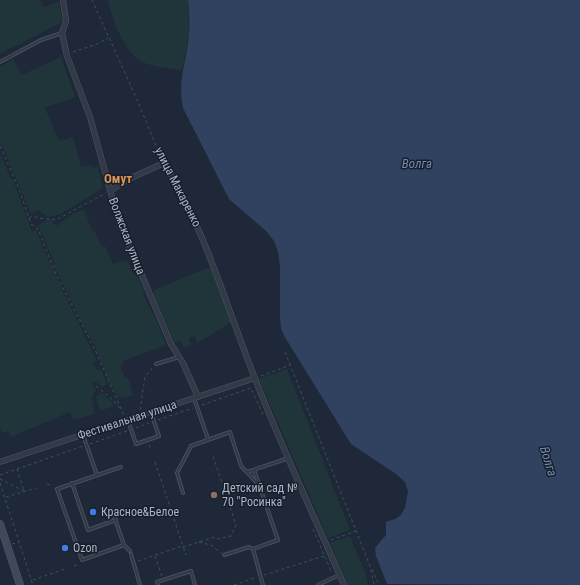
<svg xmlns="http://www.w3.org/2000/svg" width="580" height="585" viewBox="0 0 580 585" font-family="'Roboto Condensed',sans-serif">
<rect width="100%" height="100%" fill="#1e2838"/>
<!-- green -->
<path fill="#203539" d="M0,0H40L44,7L59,1L62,22L0,54Z
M108,0H188L189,35L182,70C169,68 153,67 142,62C125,54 111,17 108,0Z
M61,57L75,97C65,102 55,103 45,108L59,141L73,137L81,167L91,165L92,168L98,166L103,188L61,214L48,217L38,210L31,214L0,141V67L13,59L22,75Z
M0,152L11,179H13L32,232L36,230L55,274L97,361L93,363L97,370L101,369L107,384L102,387L95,381L92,382L96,391L92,396L94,414L73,420L70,412L11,437L8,431L2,433L0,427Z
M84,209L92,231L94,230L102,247L105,246L113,264L127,260L134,275L136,274L145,293L143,294L157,322L166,345L123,361L124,364L120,366L125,378L128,377L133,395L124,398L123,396L118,397L108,379L95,346L80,320V318L53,264L56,263L53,260L38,225L50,219L56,226L71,215Z
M207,268H211L232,322L197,343L195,335L189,338L191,345L184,348L181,341L175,343L154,296V290Z
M287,369L350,530L328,538L259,379Z
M102,393L111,401L114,406L100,411L96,396Z
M350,536L366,575L368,585H348L330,543Z"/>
<!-- water -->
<path fill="#304260" d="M188,0H580V585L387,584L376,556L375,548L386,535V522L395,519L401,515L405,508L408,491L405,482L396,474L351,444L286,339L281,329L280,317V266L278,252L274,241L266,231L229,199L183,108C177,79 187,62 189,34C190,23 189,11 188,0Z"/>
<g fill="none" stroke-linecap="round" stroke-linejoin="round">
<defs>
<path id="lane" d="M0,62L41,40L62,33
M156,364L179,357
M194,398L208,439
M128,420L136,444L159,436L151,413
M83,435L97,475
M247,472L289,458
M72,483L88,530L116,520
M183,493L177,473L191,446L230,432L241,466L259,485
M112,510L124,545L82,560L57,489L121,467
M124,545L130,551
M253,549L263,585
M131,554L140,585
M224,555L249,547L253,549L278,540L254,470
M158,585L157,582L191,571L195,585
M318,585L339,575"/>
<path id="street" d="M63,0L66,21L62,33L67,56L90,117L118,219L171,344L183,363L198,397
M110,191L131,178L164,163C203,226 223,295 249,363C277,438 312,511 344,585
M0,462L255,378"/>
<path id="secondary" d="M0,524L20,585"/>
</defs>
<!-- lane casing -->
<use href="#lane" stroke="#4f5766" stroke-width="4"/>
<!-- street casing -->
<use href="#street" stroke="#4f5766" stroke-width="6"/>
<!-- secondary casing -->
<use href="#secondary" stroke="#4f5766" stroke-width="8"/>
<!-- path -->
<path stroke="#3e5256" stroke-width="1" stroke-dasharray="3 3" stroke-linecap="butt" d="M92,0L139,104L161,158
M73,52L97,44L108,38
M0,146L19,189L31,224L38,229L56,274L95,350L124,415
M29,218L33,216C43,220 46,218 56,220L106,193
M285,352L370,566L374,585
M261,376L290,365
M96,386L113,400L121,410
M202,405L251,388L264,417
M140,410L145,377L153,367
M158,420L193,408
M136,428L149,423
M90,444L127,431
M149,445L151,450
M155,462L186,555
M17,469L24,491
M0,475L83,446
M0,479L24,491
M0,483L33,585
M47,484L53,486
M6,497L36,488
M313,529L332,573
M331,540L356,531
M199,542L211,545L221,553
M12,544L19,542
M183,547L215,537L218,539L231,536L236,525L212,453
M155,556L162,576
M138,561L182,546
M74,566L79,564
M372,569L379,585
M264,575L324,556
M33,580L65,569
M234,585L257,577"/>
<!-- lane -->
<use href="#lane" stroke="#323a48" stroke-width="2.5"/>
<!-- street -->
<use href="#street" stroke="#323a48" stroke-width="5"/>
<!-- secondary -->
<use href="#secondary" stroke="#3f495b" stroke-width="7"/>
</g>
<!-- markers -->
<circle fill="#8d6e63" stroke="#171f2c" stroke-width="1.5" cx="214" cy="495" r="4"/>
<g fill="#3f7fe0" stroke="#171f2c" stroke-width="1.5">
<circle cx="93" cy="512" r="4"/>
<circle cx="65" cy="548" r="4"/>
</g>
<g text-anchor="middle" stroke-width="3" stroke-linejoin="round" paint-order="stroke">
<!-- street labels -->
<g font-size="12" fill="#acb4c5" stroke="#171f2c">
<text transform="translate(178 187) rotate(63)" y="4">улица Макаренко</text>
<text transform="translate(127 236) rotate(69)" y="4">Волжская улица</text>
<text transform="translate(127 420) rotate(-18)" y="4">Фестивальная улица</text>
</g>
<!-- poi labels -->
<g font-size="12" fill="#acb4c5" stroke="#171f2c" text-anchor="start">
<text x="222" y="492">Детский сад №<tspan x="222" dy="14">70 "Росинка"</tspan></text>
<text x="101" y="516">Красное&amp;Белое</text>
<text x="73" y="552">Ozon</text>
</g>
<!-- water labels -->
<g font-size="13" font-style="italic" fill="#7289b0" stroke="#171f2c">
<text x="417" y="168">Волга</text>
<text transform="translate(549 461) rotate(73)" y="5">Волга</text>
</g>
<!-- neighbourhood labels -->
<g font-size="13" font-weight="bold" fill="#da9352" stroke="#171f2c">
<text x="118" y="183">Омут</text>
</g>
</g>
</svg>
